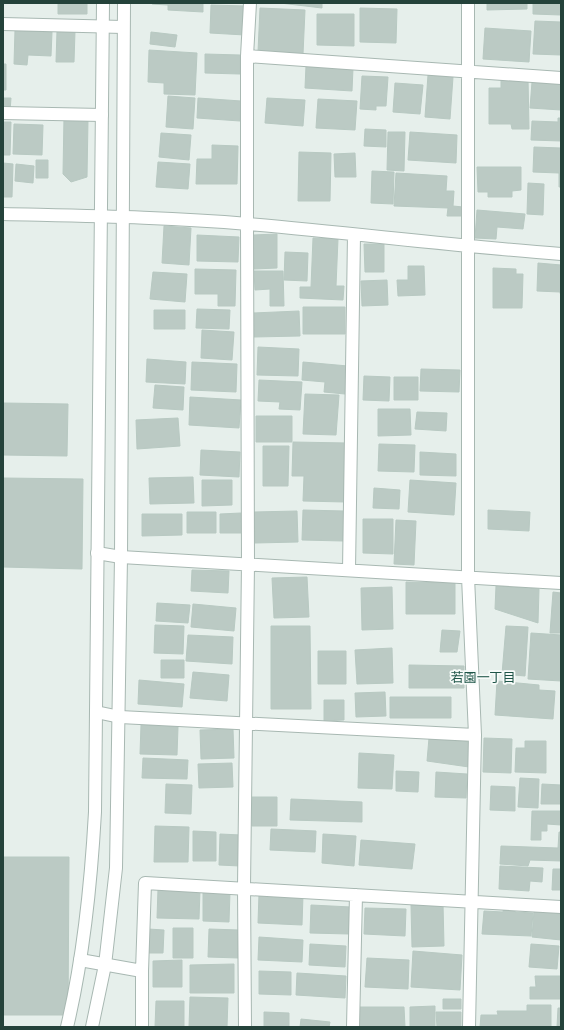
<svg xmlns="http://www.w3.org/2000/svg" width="564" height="1030" viewBox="0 0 564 1030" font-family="Overpass,'Noto Sans JP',sans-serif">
<rect width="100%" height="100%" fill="#e6efeb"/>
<!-- building -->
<path fill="#bbcac4" stroke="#b8c9c2" d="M58,3H87V14H58Z
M152,3H203V12L168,10V5L152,4Z
M280,3H322V8Z
M487,3H527V9L487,10Z
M533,3H561V15L533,14Z
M211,5L246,6L245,35L210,33Z
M260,8L305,10L303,54L258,52Z
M360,8L397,9L396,43L360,42Z
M317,14H354V46L317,45Z
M535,21L561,22V55L533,54Z
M485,28L531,31L529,62L483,59Z
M15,30L52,32L51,56L28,55L27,65L14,64Z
M57,31H75L74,62H56Z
M151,32L177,35L175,47L150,44Z
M149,50L197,53L195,95L164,94V83L148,82Z
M205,54L240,55V74L205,73Z
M3,64H6V90H3Z
M306,66L353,68L352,91L305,88Z
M428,75L453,77L450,119L425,117Z
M362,76L388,77L386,106H376V110L360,109Z
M501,77L528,78L529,129H512L511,124H489V88H501Z
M532,82L561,84V110L530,108Z
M395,83L423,85L420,114L393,112Z
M168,96L195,98L193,129L166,127Z
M3,98H11L10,111H3Z
M198,98L241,101L240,121L197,118Z
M267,98L305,100L303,126L265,123Z
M318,99L357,101L355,130L316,128Z
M64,117L88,119L87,177L71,182L63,174Z
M558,118H561V141L531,140L532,121L558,122Z
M3,122H11L10,155H3Z
M14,124L43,125L42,155L13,154Z
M365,129L386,130V147L364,146Z
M388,132H405L404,171L387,170Z
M410,132L457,135L456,163L408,160Z
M161,133L191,135L189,160L159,157Z
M212,145L238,146L237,184H196L197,159H212Z
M534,147L561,148V187H559V173L533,172Z
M299,152L331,153L330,201H298Z
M355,153L356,177H335L334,154Z
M36,160H48V178H36Z
M158,162L190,164L188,189L156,187Z
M3,163L13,164L12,197H3Z
M16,164L34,166L33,183L15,181Z
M477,167H521V190L512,191V197H488V192H478Z
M372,171L394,172L393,204L371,203Z
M396,173L447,176L446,191H454L453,206L463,207V216H447L448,208L394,206Z
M528,183L544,184L543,215L527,214Z
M477,210L525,214L523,229L497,227L496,239L475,238Z
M164,226L191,228L189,265L162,263Z
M277,234V268L254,269L253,235Z
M197,235L239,237L238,262L197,261Z
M313,238L338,239L336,286H344L343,300L300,298V287H311Z
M364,244H384V272H365Z
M285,252L308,253L307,281L284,280Z
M538,263L561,265V297L560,292L537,291Z
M408,266H424L425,295L398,296L397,280H408Z
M493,268L516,269V274H523L522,308H493Z
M195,269L236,270L235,306H218V294H195Z
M254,271H283L284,306H270V289L255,290Z
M153,272L187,274L185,302L150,299Z
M387,280L388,305L362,306L361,281Z
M303,307H345V334H303Z
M197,309L230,310L229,329L196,328Z
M154,310H185V329H154Z
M299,311L300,336L254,337L253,313Z
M202,330L234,332L232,360L201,358Z
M258,347L299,349L298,376L257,375Z
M147,359L186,362L185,384L146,382Z
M192,362L237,364L236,392L191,390Z
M303,362L348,366L345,394L324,392L325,382L302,380Z
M421,369L460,370L459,392L420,391Z
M364,376L390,377L389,401L363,400Z
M394,377H418V400H394Z
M259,380L302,382L300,410L279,409L280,402L258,401Z
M155,385L184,387L183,410L153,408Z
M305,394L339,395L336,435L303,434Z
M190,397L241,400L239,428L189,425Z
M3,403L68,404L67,456L3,455Z
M378,409H410L411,435L378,436Z
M417,412L447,413L446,431L415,429Z
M256,416H292V442H256Z
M178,418L180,446L137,449L136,420Z
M293,442L347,443L345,502L303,501L304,476H292Z
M379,444L415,445L414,472L378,471Z
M263,446H289L288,486H263Z
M201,450L240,452L239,477L200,475Z
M420,452L456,454V476L420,475Z
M193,477L194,503L150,504L149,478Z
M3,478L83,479L82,569L3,567Z
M202,480H232V505L202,506Z
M410,480L456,483L454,515L408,512Z
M374,488L400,490L399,509L373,508Z
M303,510L344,511L343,541L302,540Z
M488,510L530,512L529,531L488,529Z
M297,511L298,542L255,543L254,512Z
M187,512H216V533H187Z
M241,513L242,533H220V514Z
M142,514H182V535L142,536Z
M363,519H393V554L363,553Z
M396,520L416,521L414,565L394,564Z
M192,570L229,571L228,593L191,591Z
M307,577L309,617L274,618L272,578Z
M406,582L455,583V614H406Z
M496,586L539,589L538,623L495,609Z
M392,587L393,629L362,630L361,588Z
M553,592L561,593V633H550Z
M157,603L190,605L188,623L156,621Z
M193,604L236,608L234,631L191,627Z
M155,625L184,626L183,654L154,653Z
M271,626H310L311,709H271Z
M506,626L528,627L525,676L502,674Z
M442,630L460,631L457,652H440Z
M531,633L561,635V681L528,679Z
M188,635L233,637L232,664L186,661Z
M392,648L393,683L357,684L355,650Z
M318,651H346V684H318Z
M161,660H184V678H161Z
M409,665L464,666V688H409Z
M193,672L229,675L227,701L190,698Z
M139,680L184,684L182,707L138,704Z
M497,681L539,685V690L555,691L553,719L495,715Z
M385,692L386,716L356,717L355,693Z
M390,697H451V718H390Z
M324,700H344V720L324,721Z
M141,725L178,727L177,755L140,754Z
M233,729L234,758L201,759L200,730Z
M429,738L471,742L469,767L427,761Z
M484,738L512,739L511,773L483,772Z
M525,741H546V773L515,772L516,748H525Z
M359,753L394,755L392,789L358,788Z
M143,758L188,760L187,779L142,778Z
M232,763L233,787L199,788L198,764Z
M396,771L419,772L418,792L396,791Z
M436,772L467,774L466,798L435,797Z
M520,778L539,779L538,808L518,807Z
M166,784L192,785L191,814L165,813Z
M542,784L561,785V804H541Z
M491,786L515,787V811L490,810Z
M252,797H277V826H252Z
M291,799L362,802V822L290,820Z
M532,811H561V825L547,824V831H541V840H531Z
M155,826L189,827L188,862H154Z
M271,829L316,831L315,852L270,850Z
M193,831L216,832V861H193Z
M559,832H561V861L530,860L528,866L500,864L501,846L558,848Z
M220,834L241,835L240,866L219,865Z
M323,834L356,836L354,866L322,863Z
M361,840L415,844L412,869L359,865Z
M3,857H69L68,1015H3Z
M500,866L543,868L542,882L530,881L529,891L499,889Z
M553,869H561V890H552Z
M158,889L200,890L199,919L157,918Z
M203,891L230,892L229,922L203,921Z
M259,894L303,895L302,925L258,923Z
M443,904L444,946L412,947L411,905Z
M311,905L351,907L349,934L310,933Z
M504,906L515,907V912L533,913L531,936L482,934L484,911L503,912Z
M365,908L406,909L405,936L364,934Z
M534,911L561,914V940L532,937Z
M173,928H193V958H173Z
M148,929L164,930L163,953H147Z
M209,929L239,930V958L208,957Z
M259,937L303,940L302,962L258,960Z
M310,944L346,946L345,967L309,965Z
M531,944L559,946L557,969L529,967Z
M413,951L462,955L460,990L411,987Z
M367,958L409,960L408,989L365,987Z
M182,960V987H153V961Z
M234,964V993H190V965Z
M259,971L291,972V995L259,994Z
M297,973L346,976L345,998L296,995Z
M535,976H561V999H530V987H536Z
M190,997L228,998L227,1027H189Z
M443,999H461V1009H443Z
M156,1001H184V1027H155Z
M527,1005H551V1027H480L481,1015H498L497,1011H527Z
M435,1006V1027H410V1007Z
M355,1007H404L405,1027H355Z
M558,1008H561V1027H557Z
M264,1012L289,1013V1027H264Z
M436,1012H461V1027H437Z
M301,1019L330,1022L329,1027H300Z"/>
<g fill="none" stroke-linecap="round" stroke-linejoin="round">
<defs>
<path id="minor" d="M468,3V577L475,735L469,1027
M3,24L123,27
M247,56L561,78
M3,113L102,115
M3,214C84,216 167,217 248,224C352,233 456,246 561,254
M97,553L121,557L561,583
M349,570L354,235
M96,712L120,717L475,735
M80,960L142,971V1027
M142,971L145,883L561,907
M245,1027L244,887L248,564L247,224V56L250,3
M353,1027L356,895"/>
<path id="tertiary" d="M67,1027C84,956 91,884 95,812L103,3
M92,1027L105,965L116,868L121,557L124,3"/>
</defs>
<!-- minor casing -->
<use href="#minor" stroke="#a8b8b2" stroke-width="14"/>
<!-- tertiary casing -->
<use href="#tertiary" stroke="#a8b8b2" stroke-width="14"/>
<!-- minor -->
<use href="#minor" stroke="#fff" stroke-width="12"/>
<!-- tertiary -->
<use href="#tertiary" stroke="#fff" stroke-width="12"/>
</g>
<g text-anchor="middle" stroke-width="3.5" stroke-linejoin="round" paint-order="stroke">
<!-- neighbourhood labels -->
<g font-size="13" fill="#1f5548" stroke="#f7fbf9">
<text x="483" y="682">若園一丁目</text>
</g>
</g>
<!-- border -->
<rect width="564" height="1030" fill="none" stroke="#24423a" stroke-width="8"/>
</svg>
